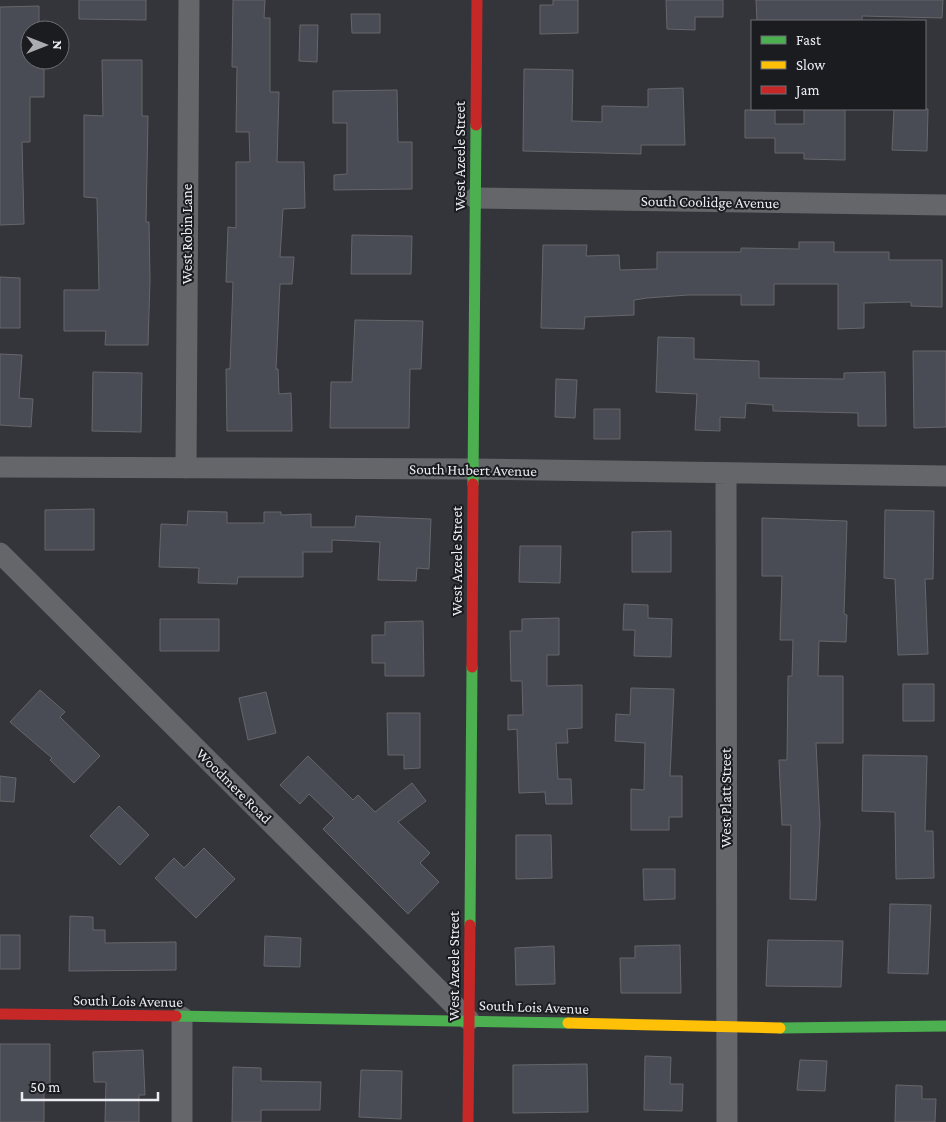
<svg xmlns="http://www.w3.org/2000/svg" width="946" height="1122" viewBox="0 0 946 1122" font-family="'Crimson Pro',serif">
<rect width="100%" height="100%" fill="#34353a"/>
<!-- building -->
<path fill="#494b55" stroke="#66676b" d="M79,0H146V20L79,19Z
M233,0H265L264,18H270V92H279L277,162H304L305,208L283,209L280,257H294L292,284H280L276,369H278L279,394L291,393L292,431H227L226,369H230L233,282H226L228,227L236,228V162H250L249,132H236L237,67H232Z
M553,0H578V33L540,34V5H553Z
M666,0H723V17H695V30L667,29Z
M756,0H943L942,18L862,16V21H757Z
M39,6V30H30V60H44V97H30V142H22L24,224L0,225V7Z
M351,14H380V33H352Z
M300,25H318L317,62L299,61Z
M102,60H142V116H148L146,222H149L150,280L148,345H105L106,331H64V290H99L97,198L84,197V115L103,116Z
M524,69L573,70L572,121L602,122V106L648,107V89L683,88L685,145H641V154L523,151Z
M397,90L398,142H412V189L334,190V175L347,174V123H333V91Z
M804,109H845V160L804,159V153H775V138H745V110H775V124H804Z
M894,109H928L927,151L892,150Z
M352,235L412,236L411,274H351Z
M799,242H834V252H889V260H942V307L911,306V302L864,303V328L838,329V284H774V305H741V295H688L647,298L634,300V315L585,317L584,329L541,328L543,245H587L586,256L619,255L620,270L657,269V252H741V248L799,249Z
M0,277L20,278V328H0Z
M355,320L423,321L421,369H410L409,428H330L331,382H352Z
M658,337L694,338V359L759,361V378L844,379V373L885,372L886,426H858V413L773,411V405L746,403L745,418L720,417V431L695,430L697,394L656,392Z
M913,351H946V427L914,428Z
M0,354L22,355L19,398L33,399L31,427L0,425Z
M93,372L142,373L141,432L92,431Z
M556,379L577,380L575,418L555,417Z
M594,409H620V439H594Z
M94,509V550H45V510Z
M885,510L934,511L933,579H925L928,654L898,655L895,579L884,578Z
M188,511L227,512V523H264V512H281V515L311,514V527H355L356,516L431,519L429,569L417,568L416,581L378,580L380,542L332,540V552H303V577H238L237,584L198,583L199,568L159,567L161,524L187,525Z
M762,518L847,521L844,614L847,615L846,642L819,641L818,676H843V743H816L820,824L816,900L790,899L791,825H782L779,760H787L788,676H792L793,640H780L782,576H762Z
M671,531V572H632V532Z
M520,546H561L560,583L519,582Z
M624,604L648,605V618L672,619L671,657L634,656L635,630H623Z
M559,618V655H547V686L582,685V728L567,729L568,743H556L558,779H571L572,804H546L545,792L519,793L517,729L508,730V715H523L522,681H511L510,631H522V619Z
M160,619H219V651H160Z
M423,621L424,676H385V663H372V635H385V622Z
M903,684H934V721H903Z
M631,688L674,689L670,776H682V817H669V830H631V789L644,790L645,743L615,741L616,714L630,715Z
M40,690L65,712L60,717L100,756L74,783L50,760L52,758L10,722Z
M266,692L276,733L248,740L239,698Z
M387,713H420V768L404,769V755H388Z
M863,755L927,756L925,831H933L934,878L896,879L895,812L862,811Z
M308,756L353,800L358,795L375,812L412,783L426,801L398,822L430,853L420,863L439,882L408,914L323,829L334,818L309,794L300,804L280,785Z
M0,776L16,778L14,802L0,801Z
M119,806L149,835L120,865L90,836Z
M516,835H551L552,878L516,879Z
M204,848L235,879L196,918L155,878L174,858L184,868Z
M643,869H675V899L644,900Z
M890,904L931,905L928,974L888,973Z
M70,916L93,917V930H105V943L176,942V970L69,971Z
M0,935H20V969H0Z
M265,936L301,938L300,967L264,966Z
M768,940L843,941L841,987L766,986Z
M680,945L681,993H621L620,958H635V946Z
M554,946L555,984L516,985L515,948Z
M0,1044H50V1089H44V1122H0Z
M143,1050L145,1095H139V1122H105L106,1082H94L93,1052Z
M645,1056L671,1057L670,1084H683L682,1111L644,1110Z
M800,1060L827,1061L825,1091L797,1090Z
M587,1064L588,1112L513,1113V1065Z
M233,1067L261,1068V1081L321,1082L320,1110H261V1122H232Z
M361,1070L402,1071L401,1119L359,1117Z
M896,1085L922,1086V1099H936L935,1122H895Z"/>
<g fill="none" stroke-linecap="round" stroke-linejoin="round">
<!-- street -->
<path stroke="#65666a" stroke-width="21" d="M475,198L946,205
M0,467L473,469L946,476
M186,468L189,0
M726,474L727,1122
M0,553L469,1020
M182,1122V1017"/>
<!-- fast -->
<path stroke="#4caf50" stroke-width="11" d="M473,484L476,125
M470,925L472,667
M176,1016L568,1023
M780,1028L946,1026"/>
<!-- slow -->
<path stroke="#ffc107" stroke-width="11" d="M568,1023L780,1028"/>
<!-- jam -->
<path stroke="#c62828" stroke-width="11" d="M476,125L477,0
M472,667L473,484
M0,1014L176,1016
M468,1122L470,925"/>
</g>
<g text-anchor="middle" stroke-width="4" stroke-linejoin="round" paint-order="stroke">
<!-- street labels -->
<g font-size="15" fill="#eaecf1" stroke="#1a1c20">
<text transform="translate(460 156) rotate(-90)" y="5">West Azeele Street</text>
<text transform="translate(710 202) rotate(1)" y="5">South Coolidge Avenue</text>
<text transform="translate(187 234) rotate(-90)" y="5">West Robin Lane</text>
<text transform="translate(473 470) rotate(1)" y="5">South Hubert Avenue</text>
<text transform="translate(457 561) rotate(-90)" y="5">West Azeele Street</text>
<text transform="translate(234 786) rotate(45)" y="5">Woodmere Road</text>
<text transform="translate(726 798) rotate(-90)" y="5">West Platt Street</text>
<text transform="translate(454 966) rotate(-90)" y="5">West Azeele Street</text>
<text transform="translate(128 1001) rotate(1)" y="5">South Lois Avenue</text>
<text transform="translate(534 1007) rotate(2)" y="5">South Lois Avenue</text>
</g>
</g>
<!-- legend -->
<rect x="751" y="20" width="175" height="90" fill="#1a1c20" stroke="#6d6f74"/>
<rect x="761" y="36" width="25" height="8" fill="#4caf50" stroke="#6d6f74"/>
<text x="796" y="45" font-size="15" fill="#eaecf1">Fast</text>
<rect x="761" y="61" width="25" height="8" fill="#ffc107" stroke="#6d6f74"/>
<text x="796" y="70" font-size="15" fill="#eaecf1">Slow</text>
<rect x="761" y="86" width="25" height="8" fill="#c62828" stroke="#6d6f74"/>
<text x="796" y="95" font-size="15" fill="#eaecf1">Jam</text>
<!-- north arrow -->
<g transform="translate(45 45) rotate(90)"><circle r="24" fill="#1a1c20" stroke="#6d6f74"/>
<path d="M0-4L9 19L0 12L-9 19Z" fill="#aaacb1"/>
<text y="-8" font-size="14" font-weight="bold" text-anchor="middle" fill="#eaecf1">N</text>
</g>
<!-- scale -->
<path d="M22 1092v8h136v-8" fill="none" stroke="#eaecf1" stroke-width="2.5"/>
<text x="30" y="1092" font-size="15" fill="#eaecf1" stroke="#1a1c20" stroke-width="4" paint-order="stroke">50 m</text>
</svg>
